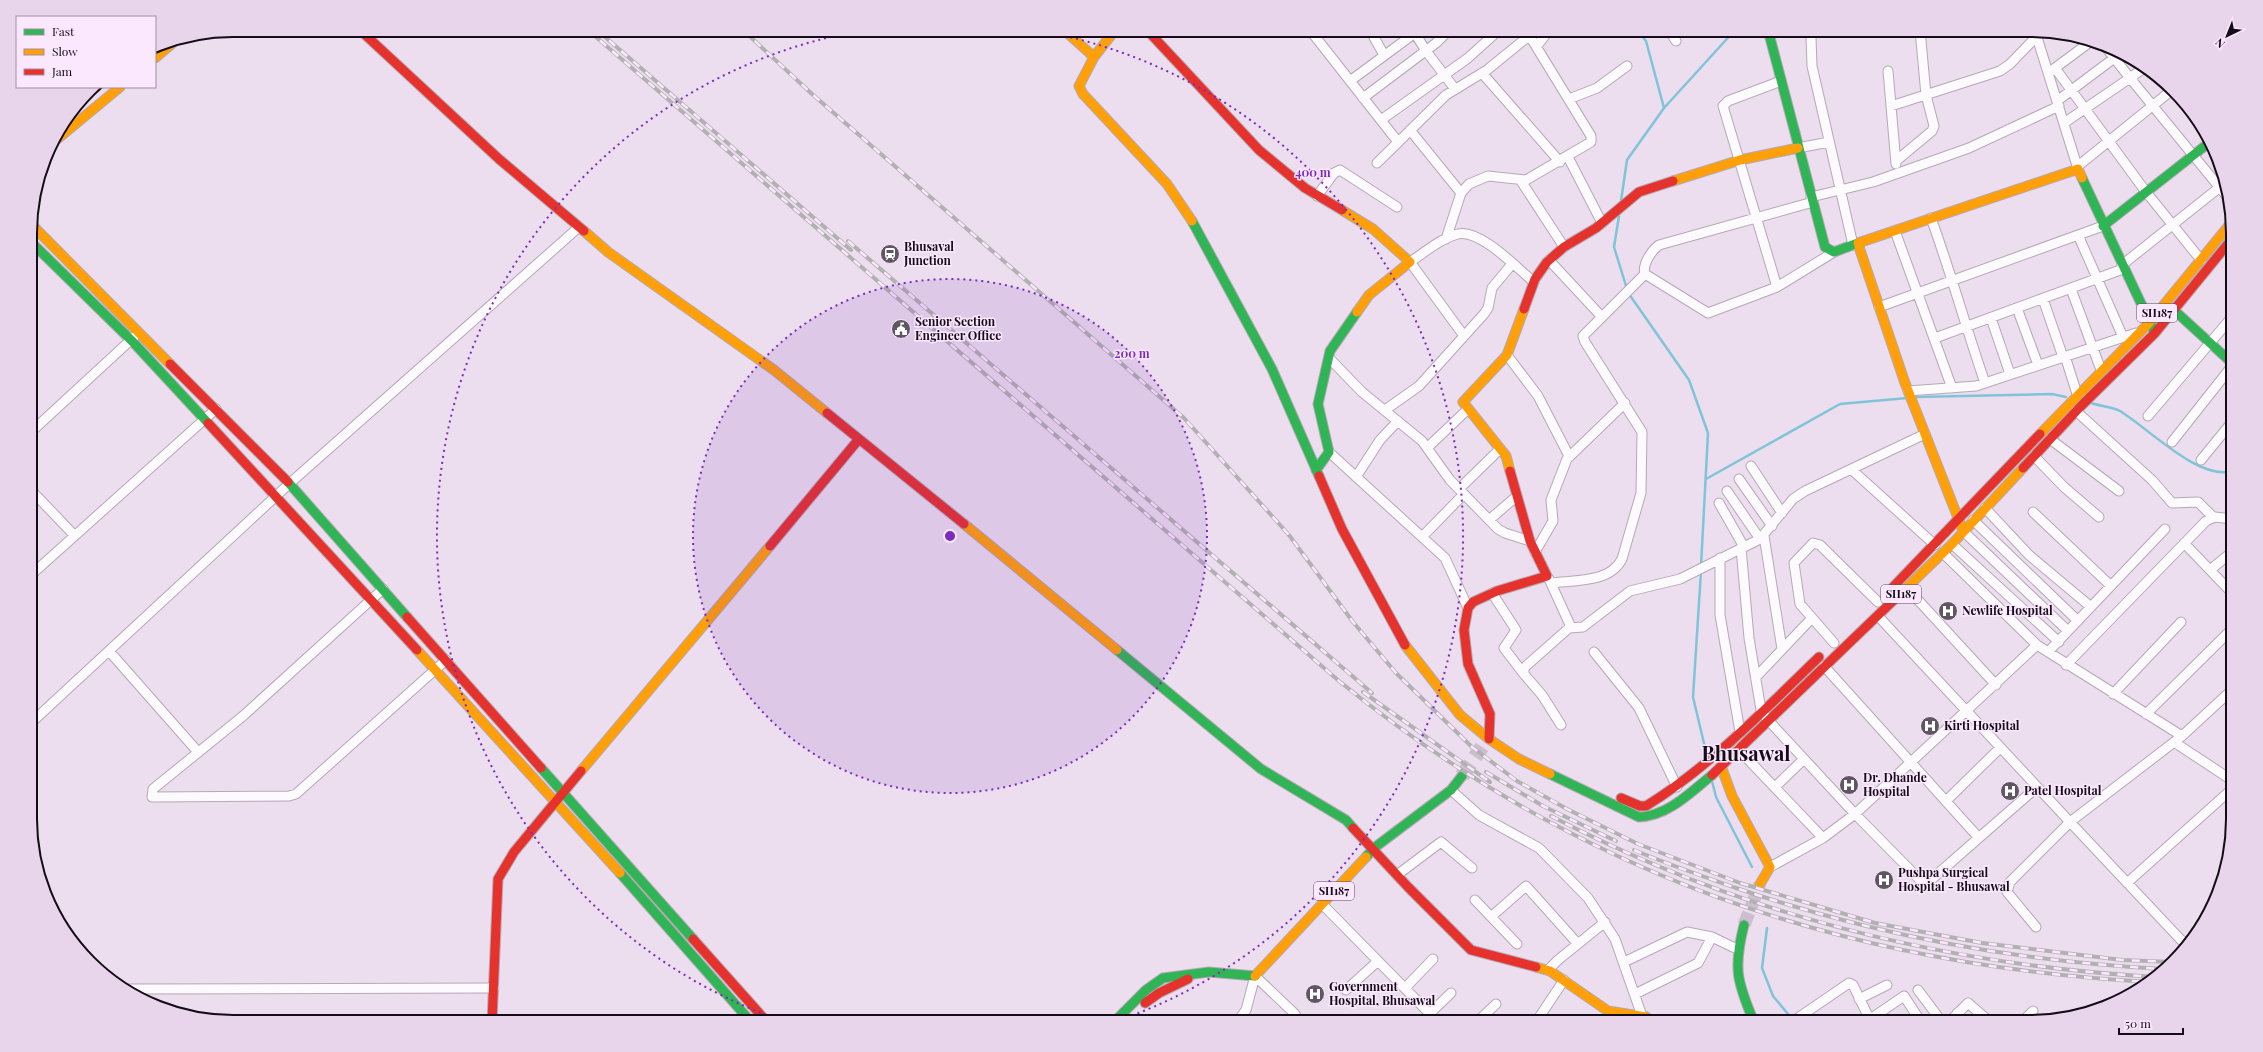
<svg xmlns="http://www.w3.org/2000/svg" width="2263" height="1052" viewBox="0 0 2263 1052" font-family="'Playfair Display',serif">
<rect width="100%" height="100%" fill="#ecdeee"/>
<g fill="none" stroke-linecap="round" stroke-linejoin="round">
<!-- stream -->
<path stroke="#80c4d9" stroke-width="2.5" d="M1637,30L1646,41L1664,108
M1857,30L1883,35L1901,30
M1621,201L1627,160L1664,108L1735,30
M1619,216L1614,247L1627,289
M1629,294L1689,380L1708,433L1701,566
M1916,397L2052,394L2066,397
M2091,403C2100,406 2112,407 2120,411C2148,428 2199,481 2232,471
M1706,479L1840,404L1907,398
M1701,571L1693,697L1707,756
M1712,781L1716,797L1752,867
M1767,928L1762,968L1773,996L1793,1020"/>
<!-- secondary-tunnel -->
<path stroke="#ccbece" stroke-width="13" stroke-dasharray="13 6" stroke-linecap="butt" d="M1744,925L1760,884"/>
<!-- primary-tunnel -->
<path stroke="#ccbece" stroke-width="15" stroke-dasharray="15 8" stroke-linecap="butt" d="M1462,776L1482,747"/>
<defs>
<path id="street" d="M1310,30L1398,142
M1370,30L1384,55
M1413,30L1426,51L1455,89
M1669,30L1676,41
M2035,31L2078,169
M1811,37L1812,66L1853,245
M2104,45L2130,78L2145,67
M1537,46L1549,30
M2055,68L2146,192L2201,260
M1888,71L1896,164
M2051,71L2090,42
M1482,73L1560,162
M1350,81L1419,30
M1363,98L1436,43L1449,30
M1569,99L1597,88L1627,66
M2057,101L2121,53
M1891,106L2000,71L2010,64L2037,36
M1381,120L1468,58L1499,30
M2064,123L2130,78L2229,199
M1410,130L1461,193
M1798,148L1829,142
M1568,157L1602,223
M1896,161L1932,131L1934,126L1926,95L1920,30
M1377,163L1446,95L1487,70L1530,35
M2078,166L2172,90
M1521,181L1564,247
M1317,196L1334,173L1340,170L1397,207
M1811,197L1873,182L1969,148L2059,106
M1813,202L1659,245C1651,251 1642,265 1645,274L1708,313L1777,287L1834,252
M1931,218C1951,273 1966,328 1985,383
M1895,231L1952,388
M2078,235L2123,337
M1446,239L1461,193L1469,184L1488,176L1526,180L1591,142V136L1526,30
M1549,260L1601,316
M2122,265L2225,183
M1777,287L1723,106L1728,101L1781,81
M2071,289L2101,370
M2043,299L2063,357
M1879,307L2103,226
M2017,308L2038,365
M1991,318L2010,374
M1464,336L1410,262C1424,253 1441,238 1458,234C1479,228 1518,269 1534,282
M1935,338L2123,269
M1507,355L1538,396L1569,456
M2065,356L2077,394
M1329,358L1362,392L1422,441L1450,480L1498,529L1505,533L1530,541
M1908,391L1976,386L2136,333
M1385,410L1419,386L1484,314L1488,308L1492,288L1512,264
M2076,411L2152,480L2172,503L2198,502L2213,517
M2148,416L2232,317
M31,432L134,337
M2050,439L2119,491
M2172,442L2232,366
M1427,448L1468,409
M1329,452L1445,558L1468,608
M2034,456L2064,487L2099,517
M2201,460L2232,422
M1751,466L1782,513
M1851,469L1935,545
M1356,477L1380,440L1398,421
M1739,479L1772,526
M1459,489L1500,449
M31,490L74,535
M1727,491L1760,539
M1719,503L1744,547
M1985,508L2029,555L2091,607
M2033,512L2111,586
M1489,520L1517,496
M1973,520L2078,621
M1963,531L2068,631
M1764,536L1782,649
M1422,537L1464,494
M2184,543L2232,593
M1952,544L2059,642
M1741,548L1749,638L1761,710L1768,720L1855,814L1925,885L2037,787
M1535,552L1553,521L1551,500L1567,459L1625,403
M1720,558V615L1740,732
M2210,570L2232,552
M31,575L216,409
M1549,579L1570,625L1569,628L1525,667L1523,673L1542,695L1561,725
M1551,583C1575,580 1610,583 1622,559L1641,493L1642,432L1585,342L1583,336L1645,274
M1907,588L1996,685
M383,589L243,716L153,789L152,797L289,796L296,794L446,660
M1492,593L1516,630L1504,648L1523,673
M1878,616L2070,822L2182,736L2037,645L1943,553
M1569,628L1583,627L1630,591L1680,579L1760,539L1793,499L1805,491L1925,434
M1834,643L1800,604L1794,563L1813,543L1820,545L1878,602
M109,651L198,752
M1594,652L1639,708L1677,787
M2048,652L2165,529
M2066,665L2206,521L2215,517L2232,519
M1824,666L1979,838
M1756,677L1812,618
M2113,694L2181,622
M2146,714L2232,629
M32,722L289,484L579,227
M2182,736L2233,689
M2174,742L2233,781
M1738,749L1823,838
M1775,787L1804,759
M1451,790L1479,815L1539,848L1588,898L1615,939L1642,1016
M1946,801L2000,748
M1770,867L1823,838L1855,814L2037,645
M1397,875L1441,842L1472,868
M2127,883L2233,788
M1475,900L1517,944
M1322,904L1438,1022
M1492,916L1526,886L1578,944
M2036,927L2007,892L2010,882L2070,822L2181,940L2188,944
M1624,962L1687,932L1712,937L1737,949
M1548,970L1558,960L1605,922
M1405,988L1433,959
M124,989L494,988
M1346,990L1378,961
M1918,990L1942,1022
M1635,994L1698,963L1712,937
M1859,999L1887,985
M1957,1013L1965,1022
M1237,1022L1246,1010L1255,976L1295,1014L1299,1022
M1421,1022L1451,993
M1477,1022L1496,1004
M1536,1022L1564,980
M1792,1022L1849,983L1853,985L1871,1022
M1866,1022L1904,996L1921,1022
M1949,1022L1968,1003L1990,1022
M2022,1022L2033,1011"/>
<path id="fast" d="M1768,30L1825,247L1834,252L1858,243L1859,247
M2082,178L2154,331
M1192,221L1272,369L1319,476
M2103,226L2210,142
M30,241L133,342L208,423
M2175,311L2232,363
M1316,470L1329,452L1318,404L1330,351L1357,312
M288,482L407,617
M1117,650L1261,769L1346,820L1353,828
M541,768L693,939
M1550,774L1639,817C1668,816 1691,792 1712,775
M1366,857L1374,848L1451,790L1462,776
M620,873L751,1022
M1744,925C1733,968 1737,982 1754,1022
M1114,1022L1146,990L1163,978L1209,972L1255,976"/>
<path id="slow" d="M1064,30L1094,57L1079,86L1083,94L1167,184L1192,221
M1094,57L1115,30
M155,58L175,41
M50,145L120,87
M1673,181L1740,160L1798,148
M1342,210L1373,229L1410,262L1369,295L1357,312
M30,223L170,364
M584,231L608,252L774,370L827,413
M1858,243L2078,169L2082,178
M1859,247L1905,383L1962,528
M2040,434L2149,323L2231,223
M1510,471L1506,456L1463,402L1507,355L1524,309
M964,524L1117,650
M1901,593L1952,544L2023,468
M1405,645L1460,715L1489,739L1519,759L1550,774
M417,650L620,873
M1721,766L1732,796L1770,867L1760,884
M581,771L770,546
M1536,967L1550,971L1608,1011L1646,1017L1653,1022
M1255,976L1366,857"/>
<path id="jam" d="M360,30L499,159L584,231
M1147,30L1259,150L1305,188L1342,210
M1524,309L1535,279L1547,262L1564,247L1596,228L1639,192L1673,181
M170,364L288,482
M827,413L964,524
M208,423L417,650
M2023,468L2080,407L2155,333L2231,240
M1319,476L1342,529L1405,645
M770,546L859,439
M1893,587L2040,434
M407,617L541,768
M1489,739L1490,714L1468,664L1464,630L1468,608L1473,602L1497,591L1547,576L1530,541L1510,471
M1712,775L1901,593
M1621,798L1640,806H1646C1711,766 1764,710 1819,657
M1353,828L1408,887L1471,950L1536,967
M693,939L767,1022
M1145,1003L1159,993L1188,979
M492,1022L498,879L514,852L581,771"/>
</defs>
<!-- street casing -->
<use href="#street" stroke="#b4a9b5" stroke-width="11"/>
<!-- fast casing -->
<use href="#fast" stroke="#b4a9b5" stroke-width="11"/>
<!-- slow casing -->
<use href="#slow" stroke="#b4a9b5" stroke-width="11"/>
<!-- jam casing -->
<use href="#jam" stroke="#b4a9b5" stroke-width="11"/>
<!-- street -->
<use href="#street" stroke="#fcfafc" stroke-width="9"/>
<!-- fast -->
<use href="#fast" stroke="#30b455" stroke-width="9"/>
<!-- slow -->
<use href="#slow" stroke="#ff9f0a" stroke-width="9"/>
<!-- jam -->
<use href="#jam" stroke="#e5322d" stroke-width="9"/>
<defs>
<path id="rail" d="M588,30L1339,681C1578,875 1844,965 2149,982
M597,30L851,250
M743,30L812,94L1184,418L1289,535L1353,622L1396,673L1472,747L1517,781L1567,809L1638,844L1740,883L1875,923L1982,943L2122,960L2172,962
M848,241L1372,693
M1363,692L1490,782
M1486,772L1543,806L1616,841
M1551,816C1739,914 1945,965 2156,977
M1634,850C1667,864 1702,876 1736,888C1878,936 2015,961 2164,969"/>
</defs>
<!-- rail casing -->
<use href="#rail" stroke="#b3b0b3" stroke-width="4"/>
<!-- rail -->
<use href="#rail" stroke="#fbe7fe" stroke-width="2.5" stroke-dasharray="8" stroke-linecap="butt"/>
</g>
<!-- distance rings -->
<circle cx="950" cy="536" r="257" fill="#7b2cbf" fill-opacity=".12"/>
<g fill="none" stroke="#7b2cbf" stroke-width="2" stroke-dasharray="2 4">
<circle cx="950" cy="536" r="257"/>
<path d="M783 1021A513 513 0 0 1 865 30M1035 30A513 513 0 0 1 1117 1021"/>
</g>
<!-- icons -->
<defs>
<symbol id="station-disc" viewBox="-11 -11 22 22"><circle r="9.5" fill="#605662" stroke="#fbe7fe"/><path d="M-3-6H3Q5-6 5-4V2Q5 4 3 4L4.5 6H3L1.5 4h-3L-3 6H-4.5L-3 4Q-5 4-5 2V-4Q-5-6-3-6ZM-3.5-4v3h7v-3ZM-3.5 1v1.5H-2V1ZM2 1v1.5H3.5V1Z" fill="#fff"/></symbol>
<symbol id="civic-disc" viewBox="-11 -11 22 22"><circle r="9.5" fill="#605662" stroke="#fbe7fe"/><path d="M-.6-6.5H3V-4.5H.6V-3L4-1V1h2V6H-6V1h2V-1L-.6-3ZM-1.2 2.5V6h2.4V2.5Z" fill="#fff"/></symbol>
<symbol id="hospital-disc" viewBox="-11 -11 22 22"><circle r="9.5" fill="#605662" stroke="#fbe7fe"/><path d="M-5-5h3v3.5h4V-5h3V5h-3V1.5h-4V5h-3Z" fill="#fff"/></symbol>
</defs>
<g fill-rule="evenodd">
<use href="#station-disc" x="879" y="243" width="22" height="22"/>
<use href="#civic-disc" x="890" y="318" width="22" height="22"/>
<use href="#hospital-disc" x="1937" y="600" width="22" height="22"/>
<use href="#hospital-disc" x="1919" y="715" width="22" height="22"/>
<use href="#hospital-disc" x="1838" y="774" width="22" height="22"/>
<use href="#hospital-disc" x="1999" y="780" width="22" height="22"/>
<use href="#hospital-disc" x="1873" y="869" width="22" height="22"/>
<use href="#hospital-disc" x="1304" y="983" width="22" height="22"/>
</g>
<g text-anchor="middle" stroke-width="3" stroke-linejoin="round" paint-order="stroke">
<!-- shield labels -->
<g fill="#fbe7fe" stroke="#594e5c" stroke-width="1">
<rect x="2137" y="304" width="40" height="18" rx="3"/>
<rect x="1881" y="585" width="40" height="18" rx="3"/>
<rect x="1314" y="882" width="40" height="18" rx="3"/>
</g>
<g font-size="11" font-weight="bold" fill="#140c16">
<text x="2157" y="317">SH187</text>
<text x="1901" y="598">SH187</text>
<text x="1334" y="895">SH187</text>
</g>
<!-- poi labels -->
<g font-size="12" font-weight="bold" fill="#140c16" stroke="#fbe7fe" text-anchor="start">
<text x="904" y="251">Bhusaval<tspan x="904" dy="14">Junction</tspan></text>
<text x="915" y="326">Senior Section<tspan x="915" dy="14">Engineer Office</tspan></text>
<text x="1962" y="615">Newlife Hospital</text>
<text x="1944" y="730">Kirti Hospital</text>
<text x="1863" y="782">Dr. Dhande<tspan x="1863" dy="14">Hospital</tspan></text>
<text x="2024" y="795">Patel Hospital</text>
<text x="1898" y="877">Pushpa Surgical<tspan x="1898" dy="14">Hospital - Bhusawal</tspan></text>
<text x="1329" y="991">Government<tspan x="1329" dy="14">Hospital, Bhusawal</tspan></text>
</g>
<!-- town labels -->
<g font-size="20" font-weight="bold" fill="#140c16" stroke="#fbe7fe">
<text x="1746" y="761">Bhusawal</text>
</g>
</g>
<!-- crop -->
<path d="M0 0H2263V1052H0ZM233 37H2030A196 196 0 0 1 2226 233V819A196 196 0 0 1 2030 1015H233A196 196 0 0 1 37 819V233A196 196 0 0 1 233 37Z" fill="#e9d5eb" fill-rule="evenodd"/>
<path fill="none" stroke="#140c16" stroke-width="2" d="M233 37H2030A196 196 0 0 1 2226 233V819A196 196 0 0 1 2030 1015H233A196 196 0 0 1 37 819V233A196 196 0 0 1 233 37Z"/>
<circle cx="950" cy="536" r="6" fill="#7b2cbf" stroke="#fbe7fe" stroke-width="2"/>
<g font-size="12" text-anchor="middle" font-weight="bold" fill="#7b2cbf" stroke="#fbe7fe" stroke-width="3" stroke-linejoin="round" paint-order="stroke">
<text x="1313" y="177">400 m</text>
<text x="1132" y="358">200 m</text>
</g>
<!-- legend -->
<rect x="16" y="16" width="140" height="72" fill="#fbe7fe" stroke="#9f8fa1"/>
<rect x="24" y="29" width="20" height="6" fill="#30b455" stroke="#9f8fa1"/>
<text x="52" y="36" font-size="12" fill="#140c16">Fast</text>
<rect x="24" y="49" width="20" height="6" fill="#ff9f0a" stroke="#9f8fa1"/>
<text x="52" y="56" font-size="12" fill="#140c16">Slow</text>
<rect x="24" y="69" width="20" height="6" fill="#e5322d" stroke="#9f8fa1"/>
<text x="52" y="76" font-size="12" fill="#140c16">Jam</text>
<!-- north arrow -->
<g transform="translate(2227 36) rotate(223)" stroke="#fbe7fe" stroke-width="3" paint-order="stroke">
<path d="M0-3L7 15L0 10L-7 15Z" fill="#140c16"/>
<text y="-6" font-size="11" font-weight="bold" text-anchor="middle" fill="#140c16">N</text>
</g>
<!-- scale -->
<path d="M2119 1028v6h64v-6" fill="none" stroke="#140c16" stroke-width="2"/>
<text x="2125" y="1028" font-size="12" fill="#140c16" stroke="#fbe7fe" stroke-width="3" paint-order="stroke">50 m</text>
</svg>
